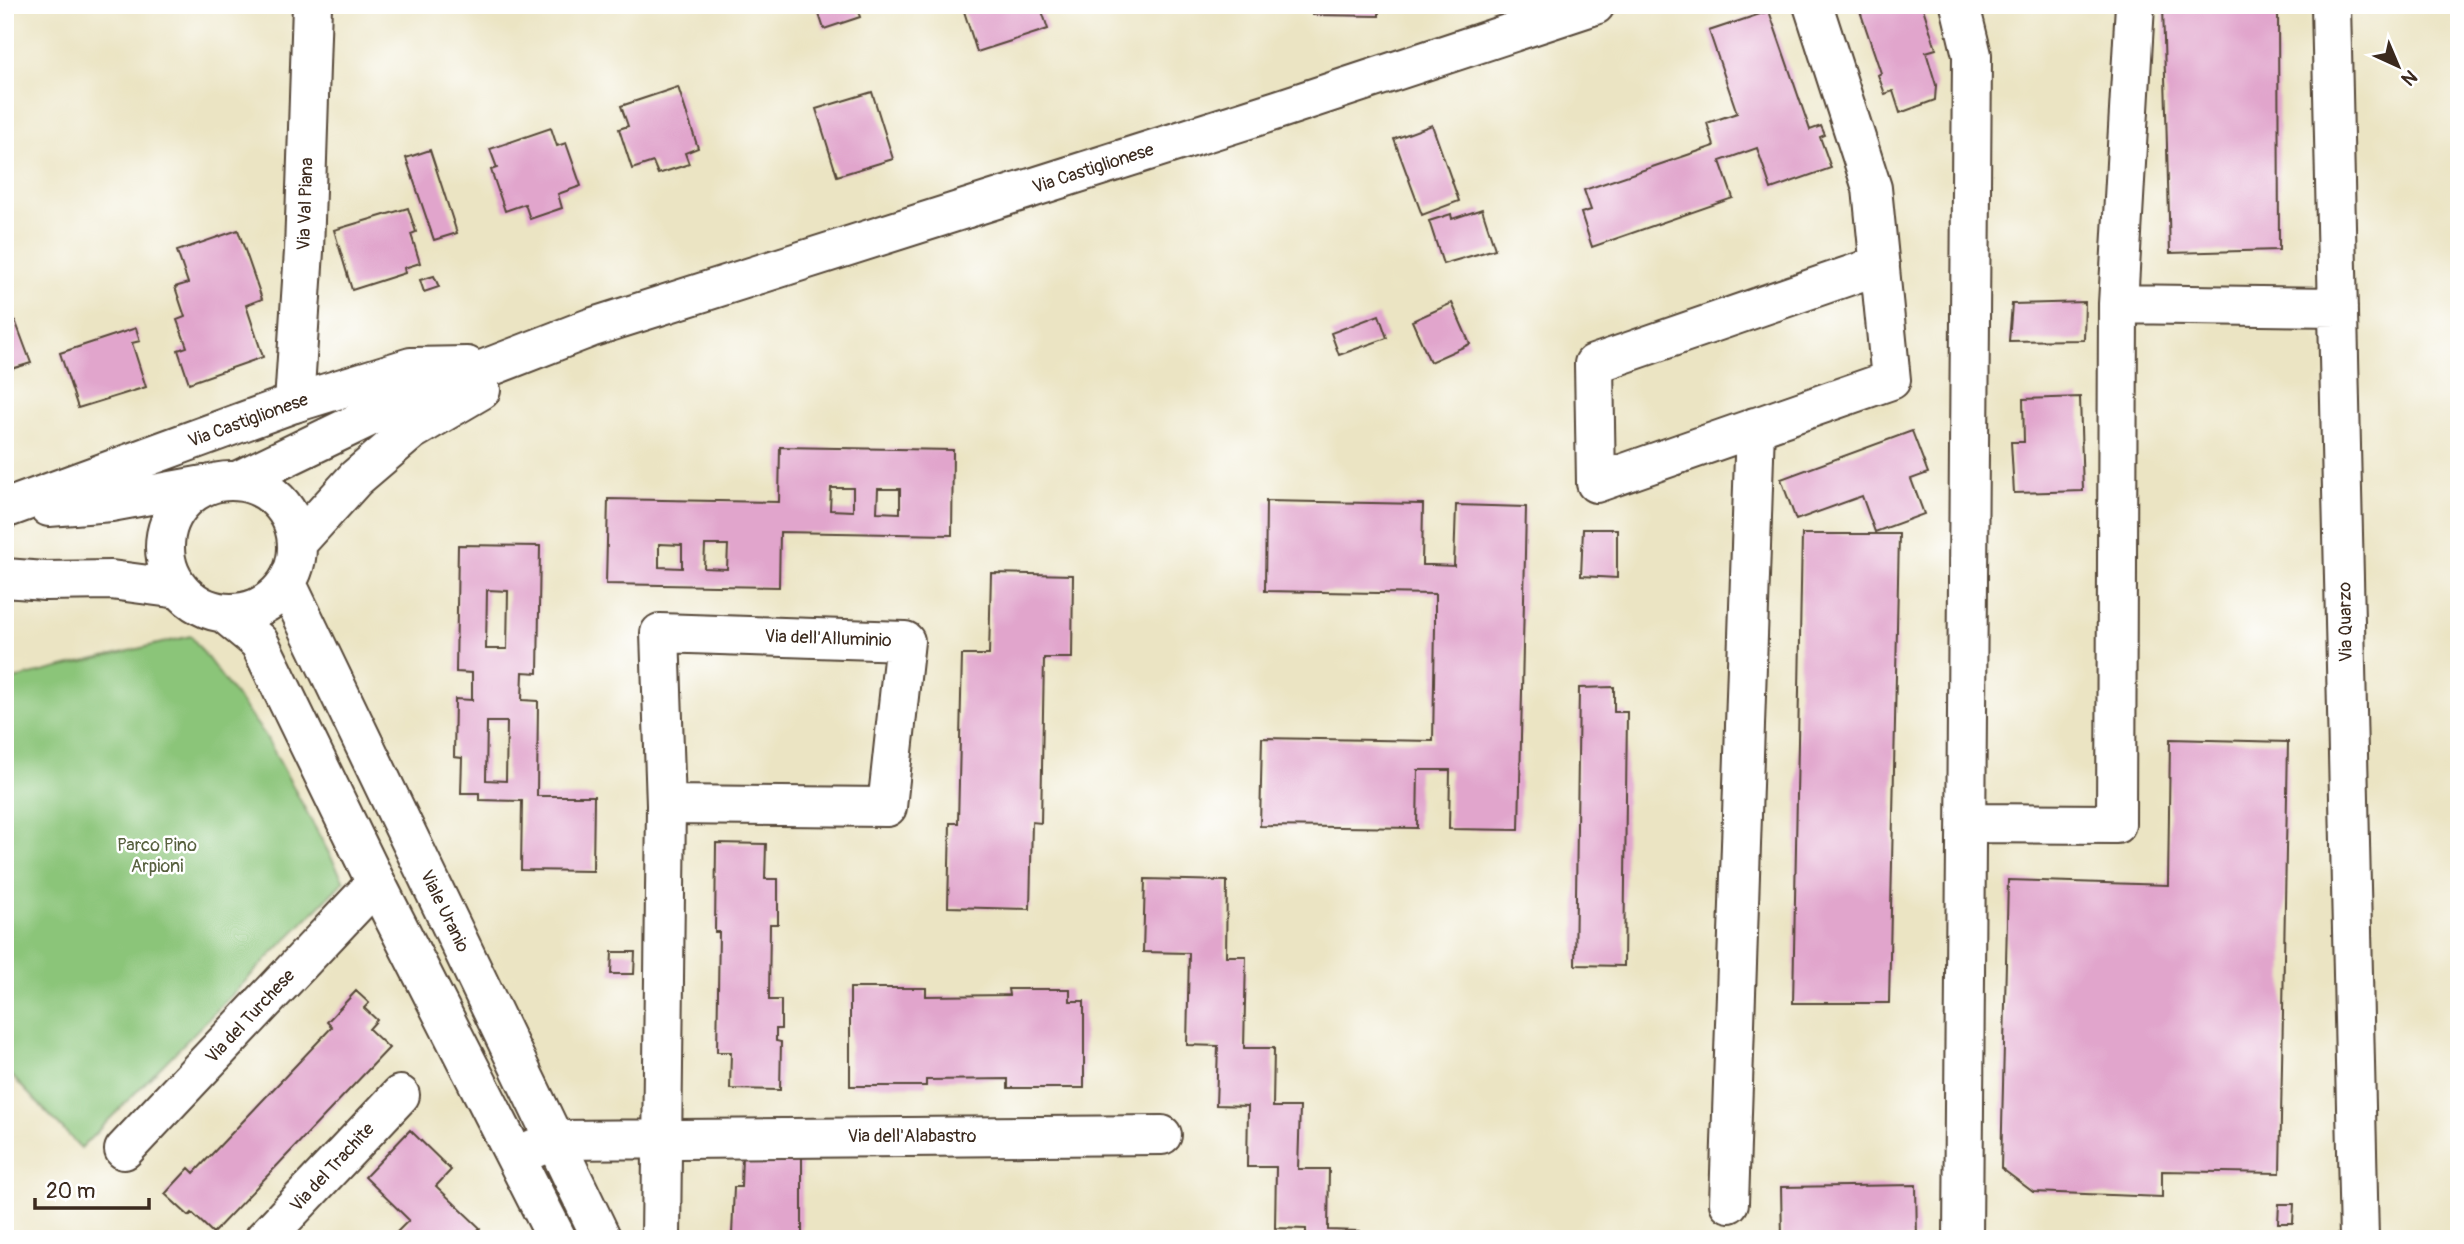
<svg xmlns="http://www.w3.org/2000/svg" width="2464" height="1244" viewBox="0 0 2464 1244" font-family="Pangolin,sans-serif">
<rect width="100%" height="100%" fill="#fff"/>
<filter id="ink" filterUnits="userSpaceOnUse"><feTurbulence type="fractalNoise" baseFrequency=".0143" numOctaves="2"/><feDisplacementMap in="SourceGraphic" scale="14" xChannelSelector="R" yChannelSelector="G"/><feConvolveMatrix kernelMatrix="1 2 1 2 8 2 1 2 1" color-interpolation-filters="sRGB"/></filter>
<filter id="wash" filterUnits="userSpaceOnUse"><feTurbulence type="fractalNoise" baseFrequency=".00686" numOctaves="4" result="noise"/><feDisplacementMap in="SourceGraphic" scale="28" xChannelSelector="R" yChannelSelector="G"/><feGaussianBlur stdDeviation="1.57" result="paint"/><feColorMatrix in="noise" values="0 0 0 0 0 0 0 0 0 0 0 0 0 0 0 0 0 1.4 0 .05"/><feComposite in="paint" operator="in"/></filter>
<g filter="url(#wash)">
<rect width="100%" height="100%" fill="#ebe4c3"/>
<!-- green -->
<path fill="#8bc579" stroke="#63784c" stroke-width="2" d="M191,636L265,735L344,881L81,1148L5,1069V681Z"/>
<g id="blocks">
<!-- building -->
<path fill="#e1a5cc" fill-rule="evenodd" d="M816,5H856L860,17L824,29Z
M962,5H1040L1048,29L977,52Z
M1313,5H1379V16L1313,15Z
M1858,5H1922L1936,49L1926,52L1936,85L1935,100L1900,113L1893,91L1885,94L1878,75L1881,73Z
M2163,5H2278L2279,250L2170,253Z
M1769,11L1810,130L1821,126L1825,135L1820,137L1831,168L1771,189L1757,148L1720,161L1733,198L1592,247L1581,213L1591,210L1584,190L1714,146L1707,123L1737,113L1709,31Z
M678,87L698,148L685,153L689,164L658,174L653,162L632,169L619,129L628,126L621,106Z
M872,92L893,159L837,176L816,109Z
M1432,125L1459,201L1422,215L1394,139Z
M551,128L557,146L566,143L581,186L558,194L562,208L530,219L525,204L505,211L491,170L497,168L490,149Z
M430,150L457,233L434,240L406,158Z
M408,208L416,232L411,234L420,263L404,268L405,273L352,290L334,230Z
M1482,209L1495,249L1443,264L1429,221L1451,214L1452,219Z
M238,230L262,299L246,305L263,357L189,383L178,350L187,347L177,320L185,317L175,287L188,283L177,251Z
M434,276L439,287L424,292L420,280Z
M2085,302L2084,340L2009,341L2012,304Z
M1452,303L1470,344L1430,362L1412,321Z
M1379,315L1387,338L1339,355L1331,333Z
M15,320L31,363L5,371V323Z
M136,328L140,341L132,343L146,387L78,408L60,353Z
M2080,397L2083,491L2014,493L2011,442H2024L2023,399Z
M1912,431L1928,473L1911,479L1924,514L1875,532L1862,496L1796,520L1781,479Z
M780,447L953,450L952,535L780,532L779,587L606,584L608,499L779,502ZM831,488H853V511L830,510ZM878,489H900V513L877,512ZM659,544L682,545V568L659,567ZM705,545H728L727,569L704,568Z
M1266,501L1423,504L1422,565H1432L1454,566L1456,505L1526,507L1519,830L1449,829L1450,770H1418L1417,828L1260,826L1262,738L1433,741L1435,626V594L1265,591Z
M1583,529H1617V578L1581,576Z
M1802,534H1899L1889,1003H1793Z
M458,545L540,546L538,673L523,672L522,700L538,701L537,796H594L593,871L521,870L522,801L479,800V793H461L462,758L454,757L455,699L472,700V673L456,672ZM487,590L508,591L507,649H486ZM487,722H507L506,781L486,780Z
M991,573L1073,575L1072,658H1044L1041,823L1032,822L1030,909L948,907L950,823H958L962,655H989Z
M1614,687V712H1627L1624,966L1575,965L1579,688Z
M2170,739L2288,742L2280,1173L2162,1171V1197L2033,1192L2001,1168L2008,880L2168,885Z
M716,843L766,844L765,879H778V924H770L769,1000H781V1029H776V1041L781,1042L780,1090L730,1089L731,1052H717L719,932H715Z
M1145,879L1227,881L1226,956H1246L1244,1048H1274L1273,1107H1300L1298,1169H1329L1328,1230L1359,1231V1239H1306V1229L1275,1228L1276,1167H1247L1248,1106L1216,1105L1218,1046L1187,1045L1189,953L1143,952Z
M612,952H635L634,974H611Z
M850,988H926V996L1009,995L1008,989H1070V1001H1084V1088H1008V1079L926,1080V1086H850Z
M356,991L369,1003L364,1008L377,1020L369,1029L389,1048L213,1233L192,1213L189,1216L165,1194L189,1168L194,1173L332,1027L327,1022Z
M410,1130L451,1170L436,1186L480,1228L470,1239H398L394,1235L409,1220L365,1177Z
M742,1154L802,1155V1239H739V1236L732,1235L734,1187H741Z
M1916,1185L1917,1239H1782L1781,1187Z
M2279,1204H2294L2293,1223H2278Z"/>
</g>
</g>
<g filter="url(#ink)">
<use href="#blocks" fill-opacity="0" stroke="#554637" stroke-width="2"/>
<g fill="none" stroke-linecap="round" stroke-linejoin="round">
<defs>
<path id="minor" d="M1813,5L1872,188L1891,380L1596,483L1594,364L1880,265
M1960,5L1972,55L1963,1239
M2331,5L2359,1239
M2118,304L2338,307
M294,403L304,251L312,5
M1967,823L2116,824L2118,304L2135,5
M124,1150L376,883
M516,1156L555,1140L1162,1135
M1729,1203L1755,427
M264,1239L400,1095
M661,1239L666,805L660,633L905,641L887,807L666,805"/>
<path id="major" d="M239,480L407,399L590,328L1277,110L1595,5
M165 547a66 66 0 1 1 132 0a66 66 0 1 1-132 0Z
M10,507L294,403L411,367L467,366
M49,507L111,502L204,485
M298,542L356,478L411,431L481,390
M5,578L45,581L111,580L179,589
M287,584L602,1239
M224,613L259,642L376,883L557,1239"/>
</defs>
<!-- minor casing -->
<use href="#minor" stroke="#554637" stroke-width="42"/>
<!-- major casing -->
<use href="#major" stroke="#554637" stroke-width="42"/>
<!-- minor -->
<use href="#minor" stroke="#fff" stroke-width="38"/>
<!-- major -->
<use href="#major" stroke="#fff" stroke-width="38"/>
</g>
</g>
<g text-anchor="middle" stroke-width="5" stroke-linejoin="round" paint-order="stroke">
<!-- street labels -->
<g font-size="18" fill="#3b2a1e" stroke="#fff">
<text transform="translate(1093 168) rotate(-18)" y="6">Via Castiglionese</text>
<text transform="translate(305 204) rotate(-88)" y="6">Via Val Piana</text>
<text transform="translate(248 420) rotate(-20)" y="6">Via Castiglionese</text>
<text transform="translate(2345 622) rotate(-91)" y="6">Via Quarzo</text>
<text transform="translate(828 638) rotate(2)" y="6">Via dell'Alluminio</text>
<text transform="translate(445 911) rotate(64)" y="6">Viale Uranio</text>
<text transform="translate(250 1016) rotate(-47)" y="6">Via del Turchese</text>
<text x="912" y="1142">Via dell'Alabastro</text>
<text transform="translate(332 1167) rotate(-47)" y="6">Via del Trachite</text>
</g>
<!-- park labels -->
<g font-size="18" fill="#57603e" stroke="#fff">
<text x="157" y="851">Parco Pino<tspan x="157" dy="21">Arpioni</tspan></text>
</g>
</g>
<!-- margin -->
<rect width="2464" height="1244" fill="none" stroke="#fff" stroke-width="28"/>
<!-- north arrow -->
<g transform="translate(2398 66) rotate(136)" stroke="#ffffff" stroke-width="5" paint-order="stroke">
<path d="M0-5L12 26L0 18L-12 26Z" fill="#3b2a1e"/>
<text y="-10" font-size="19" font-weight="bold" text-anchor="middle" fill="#3b2a1e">N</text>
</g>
<!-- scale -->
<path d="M35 1198v10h114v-10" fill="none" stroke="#3b2a1e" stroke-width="3.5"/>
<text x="46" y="1198" font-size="21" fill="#3b2a1e" stroke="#ffffff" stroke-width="5" paint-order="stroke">20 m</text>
</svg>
